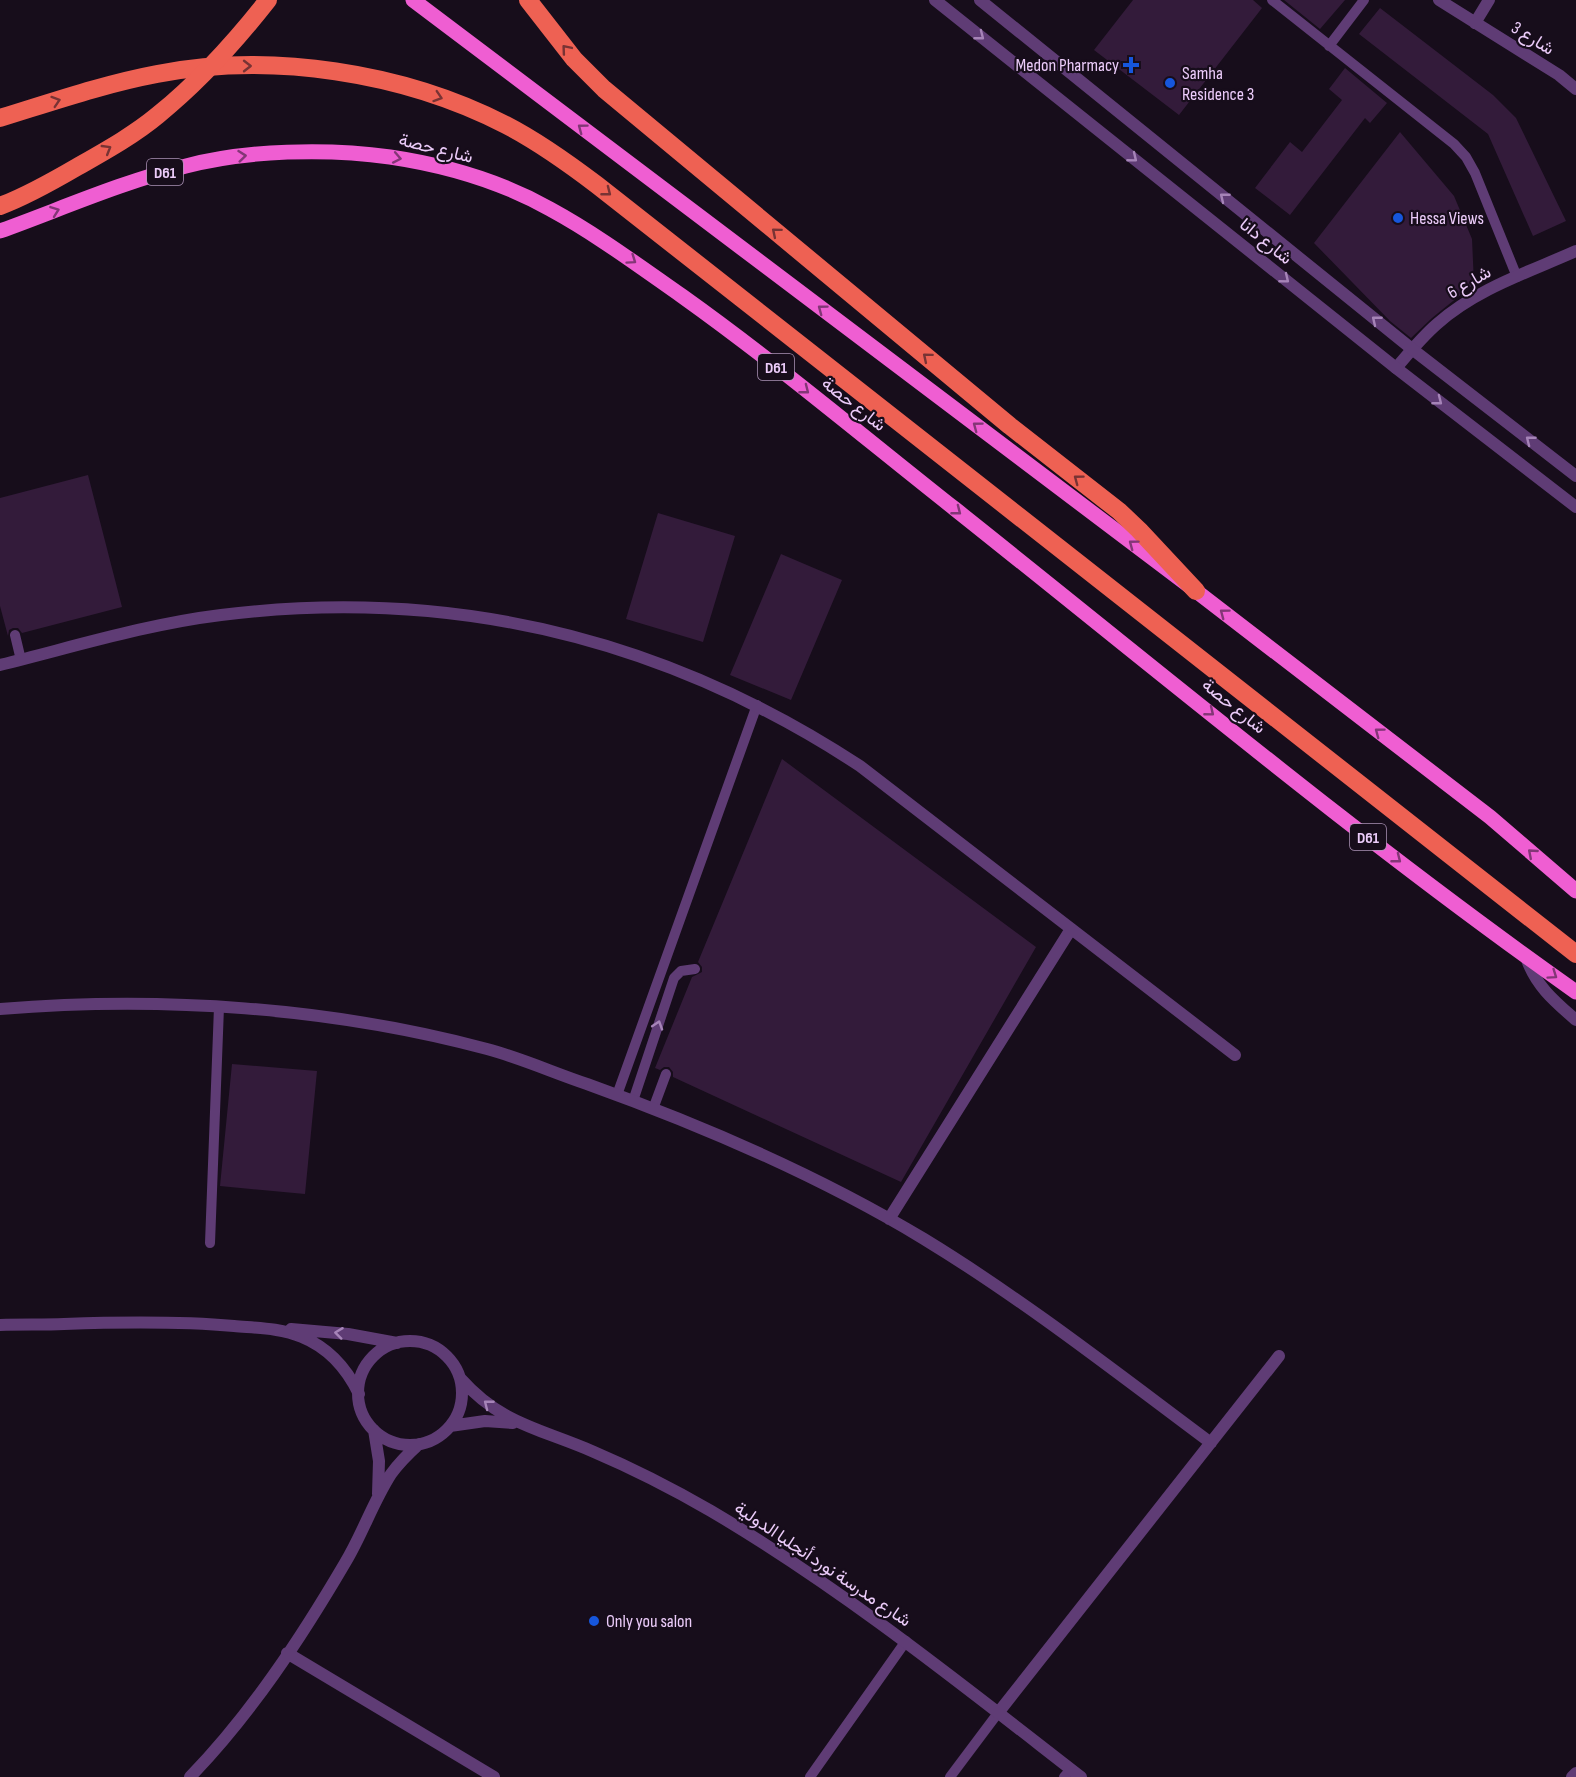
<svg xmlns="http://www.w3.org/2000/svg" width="1576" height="1777" viewBox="0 0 1576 1777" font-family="'Sofia Sans Condensed',Vazirmatn,sans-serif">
<rect width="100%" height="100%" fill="#170d1b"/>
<!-- building -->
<path fill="#331b3a" d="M1133,0H1253L1262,8L1179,115L1094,50Z
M1284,0H1345L1320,29Z
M1380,8L1493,95L1516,118L1566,221L1533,236L1488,134L1359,34Z
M1345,68L1387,103L1370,123L1365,118L1290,215L1255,188L1290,142L1302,152L1342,100L1329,89Z
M1400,132L1454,196L1472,239L1474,284L1432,318L1411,338L1390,321L1314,243Z
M88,475L122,607L22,633L18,628H13L9,630L8,636L0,606V498Z
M658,513L735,536L703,642L626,619Z
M781,554L842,580L791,700L730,675Z
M782,759L1036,947L901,1182L673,1077V1072L669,1067H664L660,1070L655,1068L692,977L702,972V967L698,962Z
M232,1064L317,1071L305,1194L220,1186Z"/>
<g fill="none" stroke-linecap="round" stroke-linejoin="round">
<!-- service -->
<path stroke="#5f3c75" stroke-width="10" d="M1272,0L1454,144L1466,157L1475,173L1517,277
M1329,46L1364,0
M15,635L21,660
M617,1095L757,705
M633,1101L674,978L681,971L695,969
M653,1109L666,1074
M210,1243L219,1007
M810,1777L906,1641
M950,1777L998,1713
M1064,1777L1071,1769"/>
<!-- minor -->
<path stroke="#5f3c75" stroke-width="12" d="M1439,0L1559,75L1576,89
M1475,23L1489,0
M1396,368C1409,353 1422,337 1437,324C1476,289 1529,272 1576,251
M0,665C73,647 147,624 221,615C454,586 665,638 860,766L1235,1055
M0,1009C161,996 330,1007 487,1049C521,1058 554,1073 587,1084C704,1126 818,1175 924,1239C1024,1300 1117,1373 1211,1443
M889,1219L1071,929
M0,1325C21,1324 43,1325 64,1324C121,1322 177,1321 234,1326C257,1328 281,1328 302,1337C329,1348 347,1369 359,1394
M291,1329L348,1334L397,1343
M358 1393a52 52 0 1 1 104 0a52 52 0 1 1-104 0Z
M460,1378C502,1425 539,1428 594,1452C634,1469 673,1489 711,1511C843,1589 961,1684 1081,1777
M450,1426L485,1421L513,1423
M374,1430L379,1461L378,1494
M287,1653L494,1777
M998,1713L1279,1356
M190,1777C251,1714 301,1638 345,1563C362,1535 373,1502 391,1474C399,1463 409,1453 419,1444"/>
<!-- tertiary -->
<path stroke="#5f3c75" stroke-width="12" d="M935,0L1396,368L1576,507
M980,0L1412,349L1576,476
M1526,957C1535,985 1554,1001 1576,1020
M1572,1777L1576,1773"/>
<!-- primary -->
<path stroke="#ef5ed2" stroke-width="15" d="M413,0L1196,591L1490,817L1576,891
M0,231C61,209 122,182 186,166C247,150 327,148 390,157C444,165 502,182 550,209C596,234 639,266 682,296C776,363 865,438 955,509C1160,672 1362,841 1576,992"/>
<!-- motorway -->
<path stroke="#ee6153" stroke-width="18" d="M528,0L574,59L604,89L1010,426L1119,511L1139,530L1196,591
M0,118C52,102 104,84 157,74C271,52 403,72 506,125C539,142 568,163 597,185L1576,954"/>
<!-- motorway-bridge -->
<path stroke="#ee6153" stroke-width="18" d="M0,206C27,196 53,181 77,167C105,151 134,135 158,115C200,81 235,42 268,0"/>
</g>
<!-- one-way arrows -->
<defs><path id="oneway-chevron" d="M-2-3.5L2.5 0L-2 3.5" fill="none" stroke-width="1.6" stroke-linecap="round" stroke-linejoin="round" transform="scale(1.5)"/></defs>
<g stroke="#a684b8">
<use href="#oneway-chevron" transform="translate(980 36) rotate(38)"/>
<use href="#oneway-chevron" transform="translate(1133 158) rotate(39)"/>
<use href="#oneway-chevron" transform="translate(1224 197) rotate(-141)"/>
<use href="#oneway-chevron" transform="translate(1285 279) rotate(39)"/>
<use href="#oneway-chevron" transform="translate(1376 320) rotate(-141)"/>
<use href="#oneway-chevron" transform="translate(1438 401) rotate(38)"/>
<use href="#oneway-chevron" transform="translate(1530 440) rotate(-142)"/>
<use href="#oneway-chevron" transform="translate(658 1025) rotate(-72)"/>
<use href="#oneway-chevron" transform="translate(339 1333) rotate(-173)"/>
<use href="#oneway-chevron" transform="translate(488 1404) rotate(-142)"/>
</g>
<g stroke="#783334">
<use href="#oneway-chevron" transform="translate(566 49) rotate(-130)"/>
<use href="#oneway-chevron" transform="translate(247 66)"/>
<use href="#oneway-chevron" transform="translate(438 97) rotate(18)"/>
<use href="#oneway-chevron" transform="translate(56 101) rotate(-18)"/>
<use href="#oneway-chevron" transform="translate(107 149) rotate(-31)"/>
<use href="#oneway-chevron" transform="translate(607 192) rotate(38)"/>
<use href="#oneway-chevron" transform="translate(776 232) rotate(-140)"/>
<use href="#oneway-chevron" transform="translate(927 357) rotate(-140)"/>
<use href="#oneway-chevron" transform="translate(1078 479) rotate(-143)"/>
</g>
<g stroke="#833676">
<use href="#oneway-chevron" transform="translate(582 128) rotate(-143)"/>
<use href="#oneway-chevron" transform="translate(242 156) rotate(-6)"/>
<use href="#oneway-chevron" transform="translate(397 158) rotate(11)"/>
<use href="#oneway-chevron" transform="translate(55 211) rotate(-20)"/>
<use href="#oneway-chevron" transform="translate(632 260) rotate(35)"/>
<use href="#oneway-chevron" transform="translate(822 309) rotate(-143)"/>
<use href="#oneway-chevron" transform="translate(805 390) rotate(38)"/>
<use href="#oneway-chevron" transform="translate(977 426) rotate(-143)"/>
<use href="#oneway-chevron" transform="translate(957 511) rotate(38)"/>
<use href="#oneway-chevron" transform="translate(1133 544) rotate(-143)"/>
<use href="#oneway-chevron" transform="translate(1224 613) rotate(-143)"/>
<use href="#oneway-chevron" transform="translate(1210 712) rotate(39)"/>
<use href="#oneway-chevron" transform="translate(1379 732) rotate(-143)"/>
<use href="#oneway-chevron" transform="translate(1532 853) rotate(-139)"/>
<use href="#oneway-chevron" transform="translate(1397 859) rotate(38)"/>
<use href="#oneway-chevron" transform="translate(1553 975) rotate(35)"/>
</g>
<!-- markers -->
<g fill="#1656dc" stroke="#170d1b" stroke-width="2">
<path d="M1128 56h6v6h6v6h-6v6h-6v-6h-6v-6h6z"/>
<circle cx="1170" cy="83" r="6"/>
<circle cx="1398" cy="218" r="6"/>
<circle cx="594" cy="1621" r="6"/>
</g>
<g text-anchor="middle" stroke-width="4.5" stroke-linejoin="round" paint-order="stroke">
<!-- shield labels -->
<g fill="#170d1b" stroke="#ac93b7" stroke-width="1.5">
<rect x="147" y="159" width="36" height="26" rx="4.5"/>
<rect x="758" y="354" width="36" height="26" rx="4.5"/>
<rect x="1350" y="824" width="36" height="26" rx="4.5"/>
</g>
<g font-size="16" font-weight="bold" fill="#ecccfa">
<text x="165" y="178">D61</text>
<text x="776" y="373">D61</text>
<text x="1368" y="843">D61</text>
</g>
<!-- street labels -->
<g font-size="18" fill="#ecccfa" stroke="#170d1b">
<text transform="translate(1533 38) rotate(32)" y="6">شارع 3</text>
<text transform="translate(436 148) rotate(14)" y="6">شارع حصة</text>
<text transform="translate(1266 241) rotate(39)" y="6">شارع دانا</text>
<text transform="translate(1469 282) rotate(-30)" y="6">شارع 6</text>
<text transform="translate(854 404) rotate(38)" y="6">شارع حصة</text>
<text transform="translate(1234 706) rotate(39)" y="6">شارع حصة</text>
<text transform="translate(823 1564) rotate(34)" y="6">شارع مدرسة نورد أنجليا الدولية</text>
</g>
<!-- poi labels -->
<g font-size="18" fill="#ecccfa" stroke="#170d1b" text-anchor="start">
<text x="1119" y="71" text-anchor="end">Medon Pharmacy</text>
<text x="1182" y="79">Samha<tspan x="1182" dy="21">Residence 3</tspan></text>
<text x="1410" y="224">Hessa Views</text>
<text x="606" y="1627">Only you salon</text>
</g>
</g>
</svg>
